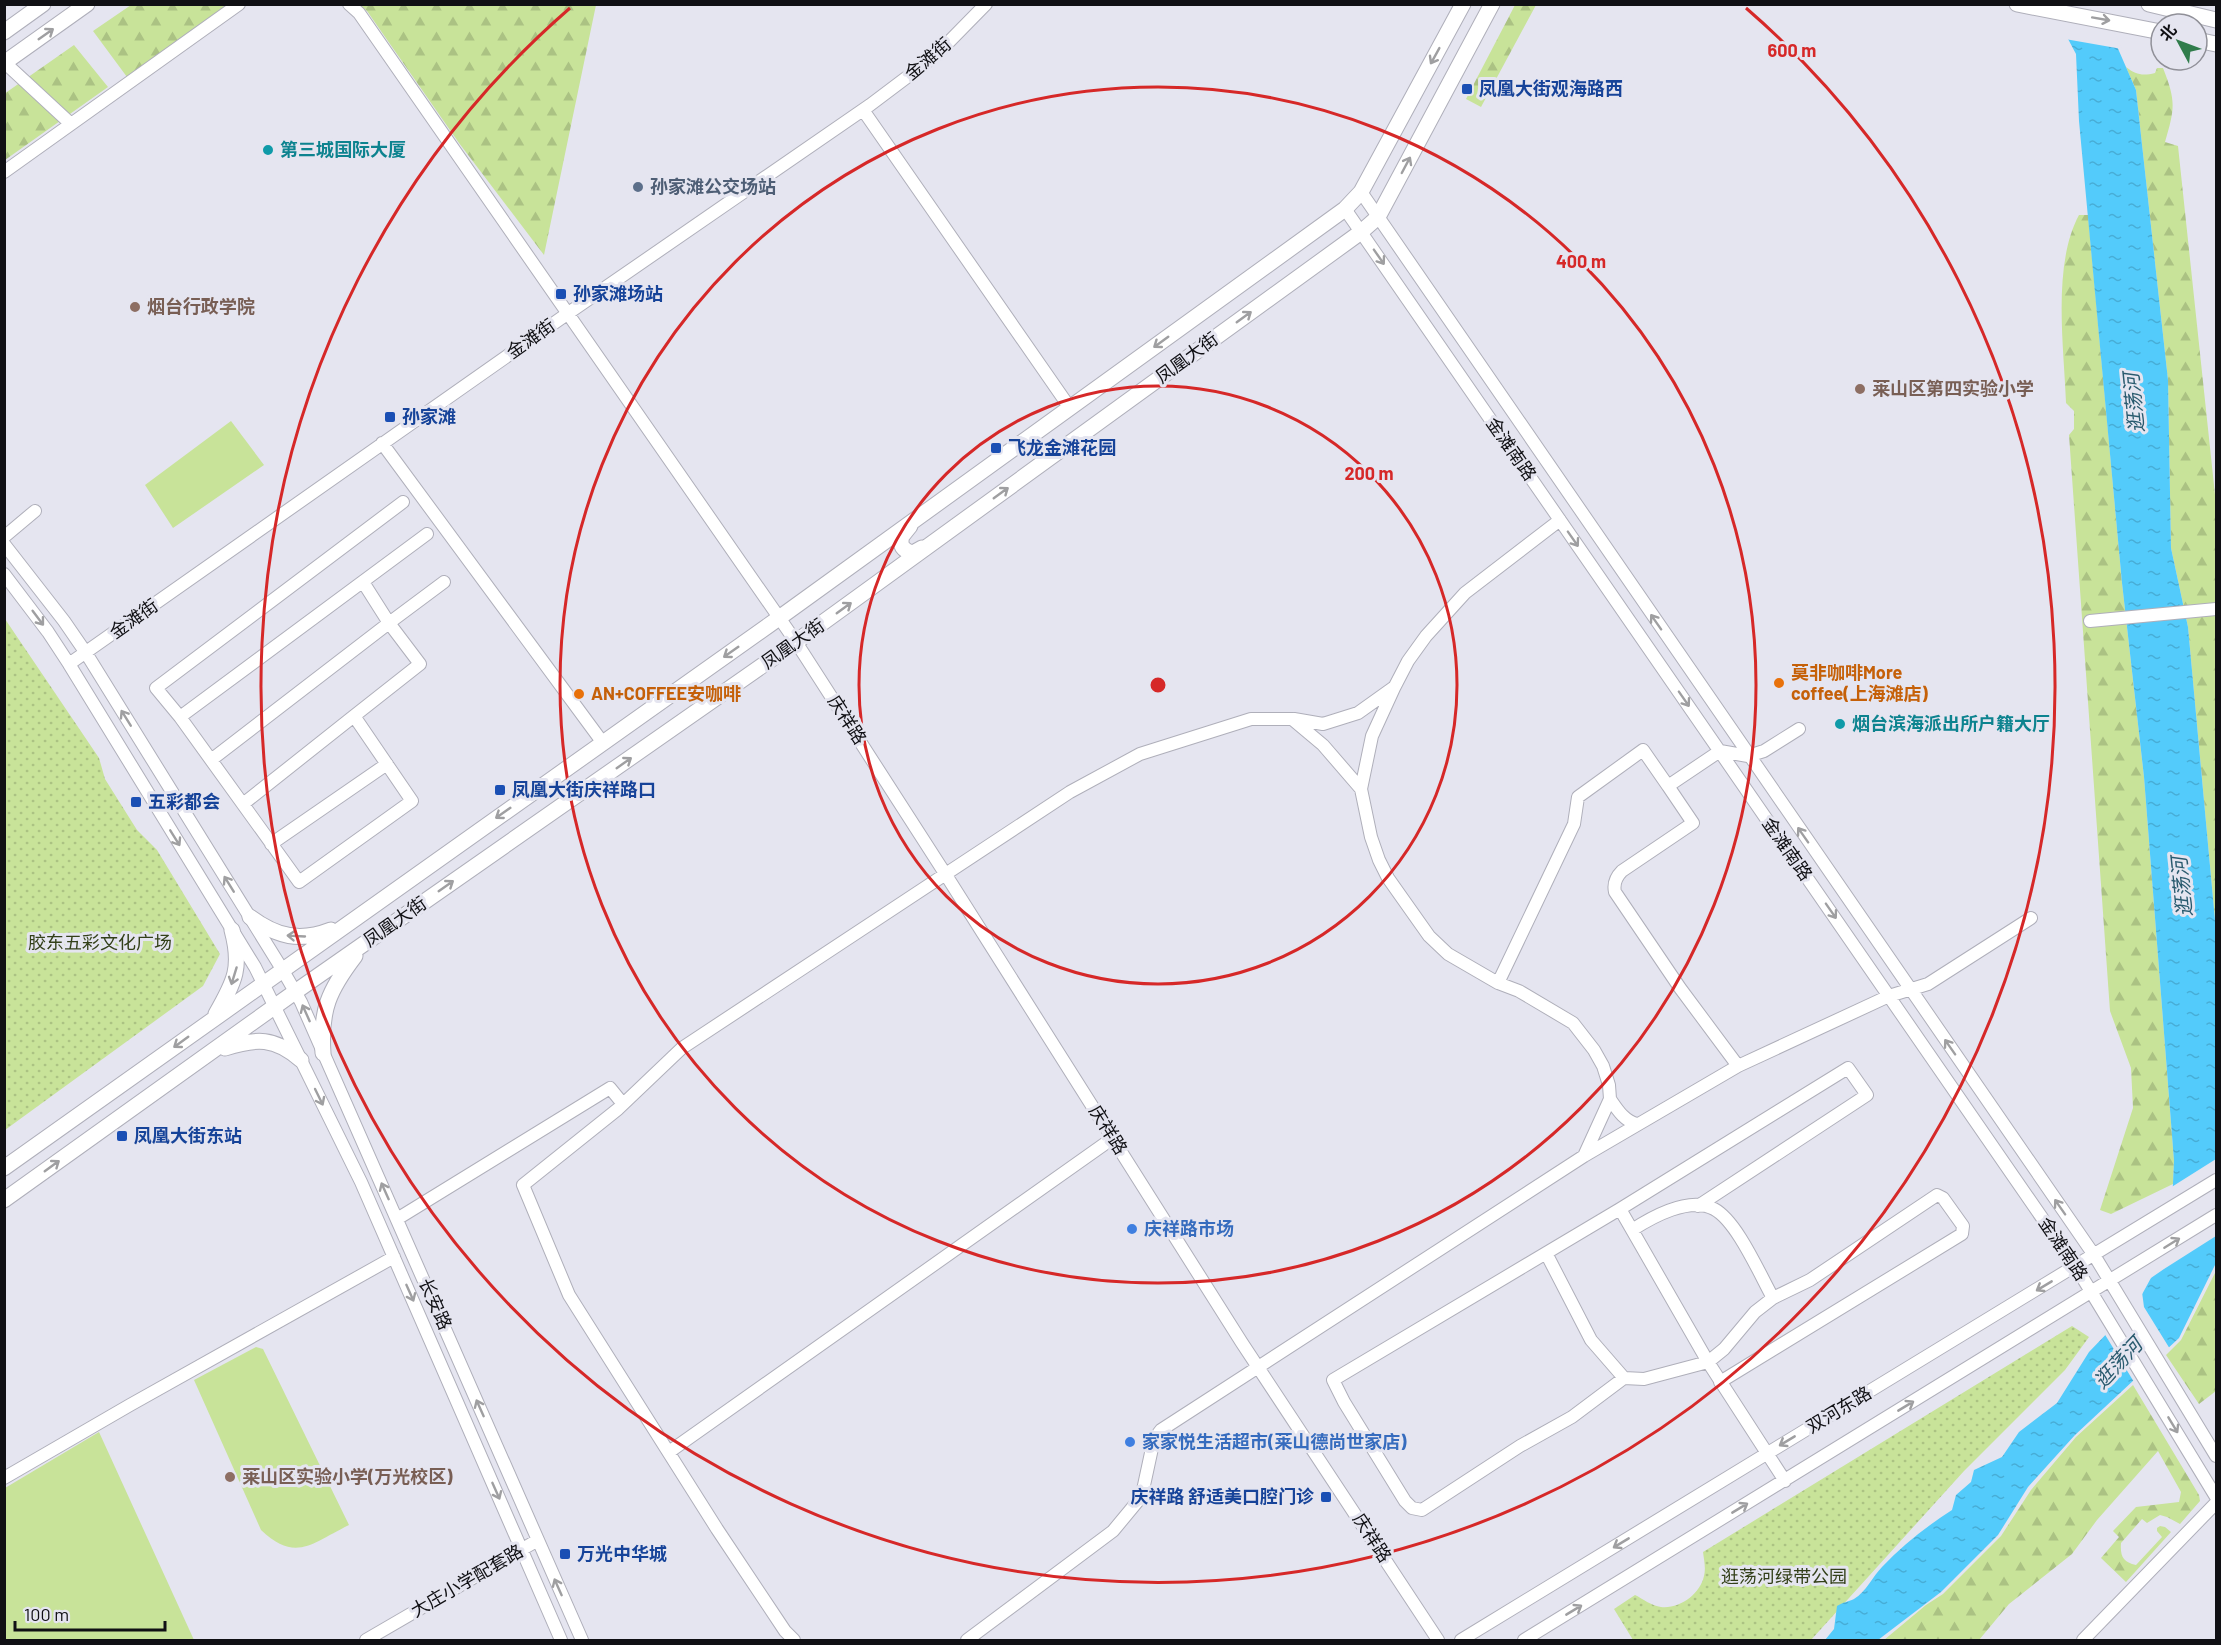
<svg xmlns="http://www.w3.org/2000/svg" width="2221" height="1645" viewBox="0 0 2221 1645" font-family="Barlow,'Noto Sans SC',sans-serif">
<defs>
<pattern id="forest-firs" width="22" height="20" patternUnits="userSpaceOnUse" patternTransform="scale(1.5)"><rect width="22" height="20" fill="#c8e399"/><path d="M5 1l3.5 6h-7zM16 11l3.5 6h-7z" fill="#abc283"/></pattern>
<pattern id="park-dots" width="8" height="8" patternUnits="userSpaceOnUse" patternTransform="scale(1.5)"><rect width="8" height="8" fill="#c8e399"/><path d="M2 2h.1M6 6h.1" fill="none" stroke="#abc283" stroke-width="1.8" stroke-linecap="round"/></pattern>
<pattern id="water-ripples" width="26" height="14" patternUnits="userSpaceOnUse" patternTransform="scale(1.5)"><rect width="26" height="14" fill="#53cbfb"/><path d="M2 4q2-2 4 0t4 0M15 11q2-2 4 0t4 0" fill="none" stroke="#47add6"/></pattern>
</defs>
<rect width="100%" height="100%" fill="#e5e5f0"/>
<!-- grass -->
<path fill="#c8e399" d="M231,421L264,465L173,528L145,485Z
M256,1347L263,1349L349,1525C312,1543 296,1563 261,1530L194,1380Z
M99,1432L194,1640H5V1488Z"/>
<!-- forest -->
<path fill="url(#forest-firs)" d="M131,5H231L127,77L93,31Z
M360,5H596L544,255L459,143L367,11Z
M1515,5H1536L1481,107L1466,99Z
M74,45L108,87L5,160L4,94Z
M2126,67C2136,75 2143,76 2155,73L2157,68H2163C2176,101 2175,108 2165,142L2178,146L2216,504V931L2188,627L2171,548L2168,380L2136,90Z
M2079,215H2088L2122,583L2144,777L2174,1161L2173,1184L2111,1214L2100,1210L2133,1108L2131,1068L2110,1011L2069,435L2074,429V411L2066,403C2064,347 2052,265 2079,215Z
M2216,1271V1391L2199,1404L2166,1355L2181,1340Z
M2133,1385L2199,1495L2200,1501L2180,1524L2167,1517L2160,1515L2147,1523L2142,1519L2121,1543C2120,1556 2123,1562 2136,1565L2162,1537L2157,1531V1528L2160,1526L2165,1527L2171,1532L2126,1582L2101,1558L2119,1537L2113,1531L2136,1507L2179,1502L2181,1492L2158,1451L2097,1520L2072,1554L2009,1604L1979,1640H1884L1926,1605L1943,1594L2001,1536L2031,1490L2076,1437Z"/>
<!-- park -->
<path fill="url(#park-dots)" d="M5,619L99,758L105,779L137,830L157,850L220,954L203,986L5,1130Z
M2072,1326L2089,1337L2065,1370L1964,1471L1811,1640H1633L1614,1609L1635,1595C1643,1599 1652,1606 1661,1607C1680,1609 1700,1594 1704,1576C1706,1568 1704,1560 1703,1552Z"/>
<!-- water -->
<path fill="url(#water-ripples)" d="M2050,5H2099L2136,90L2168,380L2171,548L2188,627L2216,931V1263L2179,1338L2075,1435L2028,1487L1998,1535L1941,1592L1878,1640H1825L1834,1629L1837,1606C1843,1602 1848,1602 1854,1599C1866,1592 1873,1576 1882,1567C1903,1545 1927,1526 1952,1510L1956,1495L1971,1482L1974,1470L2002,1457L2019,1432L2057,1403L2089,1352L2139,1300L2165,1252L2171,1226L2174,1161L2144,777L2122,583L2079,121L2076,54Z"/>
<!-- pier -->
<path fill="#e5e5f0" d="M2047,4H2102L2122,49L2065,39Z
M2216,1159V1236L2164,1269L2148,1280L2142,1292L2144,1307L2170,1349L2134,1382L2104,1333L2142,1292V1289L2162,1251L2168,1226L2170,1188Z"/>
<g fill="none" stroke-linecap="round" stroke-linejoin="round">
<defs>
<path id="minor" d="M349,4L359,13L796,642L946,875L1242,1343L1438,1640
M4,62L71,124
M863,110L1070,408
M4,172L239,4
M1361,192L2094,1255L2216,1456
M1345,209L2076,1267L2216,1497
M382,443L603,743
M403,502L156,688L180,717L427,534
M1560,520L1465,593L1426,636L1408,661L1394,688L1372,736L1361,789L1371,837L1379,860L1388,878L1429,936L1448,954L1498,983L1519,991L1573,1023L1594,1050L1603,1066L1609,1085L1610,1099L1584,1156
M4,537L35,511
M4,544L64,621L86,653L282,969L301,1002L582,1640
M4,574L48,632L69,664L255,967L361,1182L561,1640
M2090,621L2216,609
M69,664L567,314L870,105L935,56L986,4
M180,717L299,882L412,801L354,716L420,664L389,623L444,582
M1294,719L1323,724L1358,713L1393,688
M211,760L389,623L363,582
M243,804L354,716
M271,844L387,764
M1498,983L1574,824L1578,797L1643,750L1668,786
M1738,1066L1680,988L1615,892C1613,883 1616,877 1622,871L1693,823L1668,786L1720,751L1748,756L1764,751L1799,729
M1610,1099C1617,1109 1624,1121 1637,1124
M1698,1206L1867,1095L1848,1068L1620,1209L1333,1380L1344,1402L1405,1501L1412,1508L1422,1510L1520,1446L1572,1417L1624,1378L1644,1379L1708,1362L1724,1349L1755,1312L1773,1298L1810,1280L1937,1195L1943,1198L1963,1226L1962,1234L1720,1382
M1620,1209L1708,1362L1785,1481
M397,1219L610,1088L623,1104
M1632,1230C1652,1217 1690,1196 1714,1209C1737,1221 1760,1275 1773,1298
M1546,1253L1591,1340L1624,1378
M669,1452L1113,1138
M4,1478L130,1405L394,1257
M366,1640L538,1540
M794,1640L785,1631L717,1529L569,1295L523,1185L618,1109L682,1048L1070,792L1140,754L1251,719H1292L1323,745L1361,789
M967,1640L1113,1531L1137,1502L1143,1490L1154,1439L1161,1430L1584,1156L1738,1066L1889,996L1928,984L2031,918
M1461,1640L2216,1180
M1524,1640L2216,1215
M2083,1640L2216,1503"/>
<path id="major" d="M2017,4L2161,32
M2149,4L2216,20
M4,32L43,4
M2197,40L2216,44
M4,63L87,4
M910,526L902,536C899,545 903,551 913,553L922,548
M250,917C277,937 300,942 331,930
M216,1014C235,981 242,967 232,930
M225,1048C256,1038 275,1037 301,1060
M323,1053C320,1010 329,990 355,956
M4,1168L779,618L1345,209L1361,192L1463,4
M4,1200L295,992L796,642L1361,232L1378,217L1492,4"/>
</defs>
<!-- minor casing -->
<use href="#minor" stroke="#afafba" stroke-width="14"/>
<!-- major casing -->
<use href="#major" stroke="#afafba" stroke-width="17"/>
<!-- minor -->
<use href="#minor" stroke="#fff" stroke-width="12"/>
<!-- major -->
<use href="#major" stroke="#fff" stroke-width="15"/>
</g>
<!-- one-way arrows -->
<defs><path id="oneway-shaft" d="M-6 0H5M1.5-3L5.5 0L1.5 3" fill="none" stroke-width="1.6" stroke-linecap="round" stroke-linejoin="round" transform="scale(1.5)"/></defs>
<g stroke="#9f9fa1">
<use href="#oneway-shaft" transform="translate(2101 19) rotate(10)"/>
<use href="#oneway-shaft" transform="translate(46 34) rotate(-35)"/>
<use href="#oneway-shaft" transform="translate(1435 56) rotate(119)"/>
<use href="#oneway-shaft" transform="translate(1406 165) rotate(-62)"/>
<use href="#oneway-shaft" transform="translate(1379 257) rotate(55)"/>
<use href="#oneway-shaft" transform="translate(1244 317) rotate(-36)"/>
<use href="#oneway-shaft" transform="translate(1161 342) rotate(144)"/>
<use href="#oneway-shaft" transform="translate(1001 493) rotate(-36)"/>
<use href="#oneway-shaft" transform="translate(1573 539) rotate(55)"/>
<use href="#oneway-shaft" transform="translate(844 608) rotate(-36)"/>
<use href="#oneway-shaft" transform="translate(38 618) rotate(53)"/>
<use href="#oneway-shaft" transform="translate(1656 622) rotate(-125)"/>
<use href="#oneway-shaft" transform="translate(731 652) rotate(145)"/>
<use href="#oneway-shaft" transform="translate(1684 699) rotate(55)"/>
<use href="#oneway-shaft" transform="translate(126 718) rotate(-122)"/>
<use href="#oneway-shaft" transform="translate(624 763) rotate(-35)"/>
<use href="#oneway-shaft" transform="translate(503 813) rotate(145)"/>
<use href="#oneway-shaft" transform="translate(1803 835) rotate(-125)"/>
<use href="#oneway-shaft" transform="translate(175 838) rotate(58)"/>
<use href="#oneway-shaft" transform="translate(229 884) rotate(-122)"/>
<use href="#oneway-shaft" transform="translate(446 886) rotate(-35)"/>
<use href="#oneway-shaft" transform="translate(1831 911) rotate(55)"/>
<use href="#oneway-shaft" transform="translate(296 936) rotate(-177)"/>
<use href="#oneway-shaft" transform="translate(234 976) rotate(107)"/>
<use href="#oneway-shaft" transform="translate(306 1013) rotate(-114)"/>
<use href="#oneway-shaft" transform="translate(181 1042) rotate(144)"/>
<use href="#oneway-shaft" transform="translate(1950 1047) rotate(-125)"/>
<use href="#oneway-shaft" transform="translate(319 1097) rotate(64)"/>
<use href="#oneway-shaft" transform="translate(52 1166) rotate(-36)"/>
<use href="#oneway-shaft" transform="translate(385 1191) rotate(-114)"/>
<use href="#oneway-shaft" transform="translate(2060 1207) rotate(-125)"/>
<use href="#oneway-shaft" transform="translate(2172 1243) rotate(-32)"/>
<use href="#oneway-shaft" transform="translate(2044 1286) rotate(149)"/>
<use href="#oneway-shaft" transform="translate(410 1293) rotate(66)"/>
<use href="#oneway-shaft" transform="translate(1906 1406) rotate(-31)"/>
<use href="#oneway-shaft" transform="translate(480 1408) rotate(-114)"/>
<use href="#oneway-shaft" transform="translate(2173 1425) rotate(59)"/>
<use href="#oneway-shaft" transform="translate(1787 1441) rotate(149)"/>
<use href="#oneway-shaft" transform="translate(496 1491) rotate(66)"/>
<use href="#oneway-shaft" transform="translate(1740 1508) rotate(-31)"/>
<use href="#oneway-shaft" transform="translate(1621 1543) rotate(149)"/>
<use href="#oneway-shaft" transform="translate(558 1587) rotate(-114)"/>
<use href="#oneway-shaft" transform="translate(1574 1610) rotate(-31)"/>
</g>
<!-- distance rings -->
<g fill="none" stroke="#d62828" stroke-width="3">
<circle cx="1158" cy="685" r="299"/>
<circle cx="1158" cy="685" r="598"/>
<path d="M1746 8A897 897 0 1 1 570 8"/>
</g>
<!-- markers -->
<g fill="#1a4fb4" stroke="#e5e5f0" stroke-width="2">
<rect x="1461" y="83" width="12" height="12" rx="3"/>
<rect x="555" y="288" width="12" height="12" rx="3"/>
<rect x="384" y="411" width="12" height="12" rx="3"/>
<rect x="990" y="442" width="12" height="12" rx="3"/>
<rect x="494" y="784" width="12" height="12" rx="3"/>
<rect x="130" y="796" width="12" height="12" rx="3"/>
<rect x="116" y="1130" width="12" height="12" rx="3"/>
<rect x="1320" y="1491" width="12" height="12" rx="3"/>
<rect x="559" y="1548" width="12" height="12" rx="3"/>
</g>
<g fill="#0f9aa8" stroke="#e5e5f0" stroke-width="2">
<circle cx="268" cy="150" r="6"/>
<circle cx="1840" cy="724" r="6"/>
</g>
<circle fill="#5c6f8a" stroke="#e5e5f0" stroke-width="2" cx="638" cy="187" r="6"/>
<g fill="#8d6e63" stroke="#e5e5f0" stroke-width="2">
<circle cx="135" cy="307" r="6"/>
<circle cx="1860" cy="389" r="6"/>
<circle cx="230" cy="1477" r="6"/>
</g>
<g fill="#e8710a" stroke="#e5e5f0" stroke-width="2">
<circle cx="1779" cy="683" r="6"/>
<circle cx="579" cy="694" r="6"/>
</g>
<g fill="#3f7fe0" stroke="#e5e5f0" stroke-width="2">
<circle cx="1132" cy="1229" r="6"/>
<circle cx="1130" cy="1442" r="6"/>
</g>
<g text-anchor="middle" stroke-width="6" stroke-linejoin="round" paint-order="stroke">
<!-- street labels -->
<g font-size="18" fill="#101014" stroke="#e5e5f0">
<text transform="translate(928 59) rotate(-40)" y="6">金滩街</text>
<text transform="translate(531 339) rotate(-35)" y="6">金滩街</text>
<text transform="translate(1187 358) rotate(-36)" y="6">凤凰大街</text>
<text transform="translate(1511 449) rotate(55)" y="6">金滩南路</text>
<text transform="translate(134 619) rotate(-35)" y="6">金滩街</text>
<text transform="translate(793 644) rotate(-35)" y="6">凤凰大街</text>
<text transform="translate(847 720) rotate(57)" y="6">庆祥路</text>
<text transform="translate(1787 849) rotate(55)" y="6">金滩南路</text>
<text transform="translate(395 922) rotate(-35)" y="6">凤凰大街</text>
<text transform="translate(1108 1130) rotate(58)" y="6">庆祥路</text>
<text transform="translate(2063 1249) rotate(56)" y="6">金滩南路</text>
<text transform="translate(435 1304) rotate(66)" y="6">长安路</text>
<text transform="translate(1839 1410) rotate(-31)" y="6">双河东路</text>
<text transform="translate(1372 1538) rotate(57)" y="6">庆祥路</text>
<text transform="translate(467 1581) rotate(-30)" y="6">大庄小学配套路</text>
</g>
<!-- transit labels -->
<g font-size="18" font-weight="bold" fill="#164399" stroke="#e5e5f0" text-anchor="start">
<text x="1479" y="95">凤凰大街观海路西</text>
<text x="573" y="300">孙家滩场站</text>
<text x="402" y="423">孙家滩</text>
<text x="1008" y="454">飞龙金滩花园</text>
<text x="512" y="796">凤凰大街庆祥路口</text>
<text x="148" y="808">五彩都会</text>
<text x="134" y="1142">凤凰大街东站</text>
<text x="1314" y="1503" text-anchor="end">庆祥路 舒适美口腔门诊</text>
<text x="577" y="1560">万光中华城</text>
</g>
<!-- culture labels -->
<g font-size="18" font-weight="bold" fill="#0d838f" stroke="#e5e5f0" text-anchor="start">
<text x="280" y="156">第三城国际大厦</text>
<text x="1852" y="730">烟台滨海派出所户籍大厅</text>
</g>
<!-- service labels -->
<g font-size="18" font-weight="bold" fill="#4e5e75" stroke="#e5e5f0" text-anchor="start">
<text x="650" y="193">孙家滩公交场站</text>
</g>
<!-- education labels -->
<g font-size="18" font-weight="bold" fill="#785e54" stroke="#e5e5f0" text-anchor="start">
<text x="147" y="313">烟台行政学院</text>
<text x="1872" y="395">莱山区第四实验小学</text>
<text x="242" y="1483">莱山区实验小学(万光校区)</text>
</g>
<!-- food labels -->
<g font-size="18" font-weight="bold" fill="#c56008" stroke="#e5e5f0" text-anchor="start">
<text x="1791" y="679">莫非咖啡More<tspan x="1791" dy="21">coffee(上海滩店)</tspan></text>
<text x="591" y="700">AN+COFFEE安咖啡</text>
</g>
<!-- park labels -->
<g font-size="18" fill="#334019" stroke="#e5e5f0">
<text x="100" y="949">胶东五彩文化广场</text>
<text x="1784" y="1583">逛荡河绿带公园</text>
</g>
<!-- shop labels -->
<g font-size="18" font-weight="bold" fill="#366cbe" stroke="#e5e5f0" text-anchor="start">
<text x="1144" y="1235">庆祥路市场</text>
<text x="1142" y="1448">家家悦生活超市(莱山德尚世家店)</text>
</g>
<!-- water labels -->
<g font-size="20" font-style="italic" fill="#295a6e" stroke="#e5e5f0">
<text transform="translate(2134 403) rotate(-96)" y="7">逛荡河</text>
<text transform="translate(2182 887) rotate(-96)" y="7">逛荡河</text>
<text transform="translate(2118 1363) rotate(-47)" y="7">逛荡河</text>
</g>
</g>
<circle cx="1158" cy="685" r="9" fill="#d62828" stroke="#e5e5f0" stroke-width="3"/>
<g font-size="18" text-anchor="middle" font-weight="bold" fill="#d62828" stroke="#e5e5f0" stroke-width="6" stroke-linejoin="round" paint-order="stroke">
<text x="1792" y="57">600 m</text>
<text x="1581" y="268">400 m</text>
<text x="1369" y="480">200 m</text>
</g>
<!-- border -->
<rect width="2221" height="1645" fill="none" stroke="#101014" stroke-width="12"/>
<!-- north arrow -->
<g transform="translate(2179 42) rotate(311)"><circle r="28" fill="#e5e5f0" stroke="#909098" stroke-width="1.5"/>
<path d="M0-4.5L10 22L0 15L-10 22Z" fill="#307c4b"/>
<text y="-9" font-size="16" font-weight="bold" text-anchor="middle" fill="#101014">北</text>
</g>
<!-- scale -->
<path d="M15 1621v9h150v-9" fill="none" stroke="#101014" stroke-width="3"/>
<text x="24" y="1621" font-size="18" fill="#101014" stroke="#e5e5f0" stroke-width="4.5" paint-order="stroke">100 m</text>
</svg>
